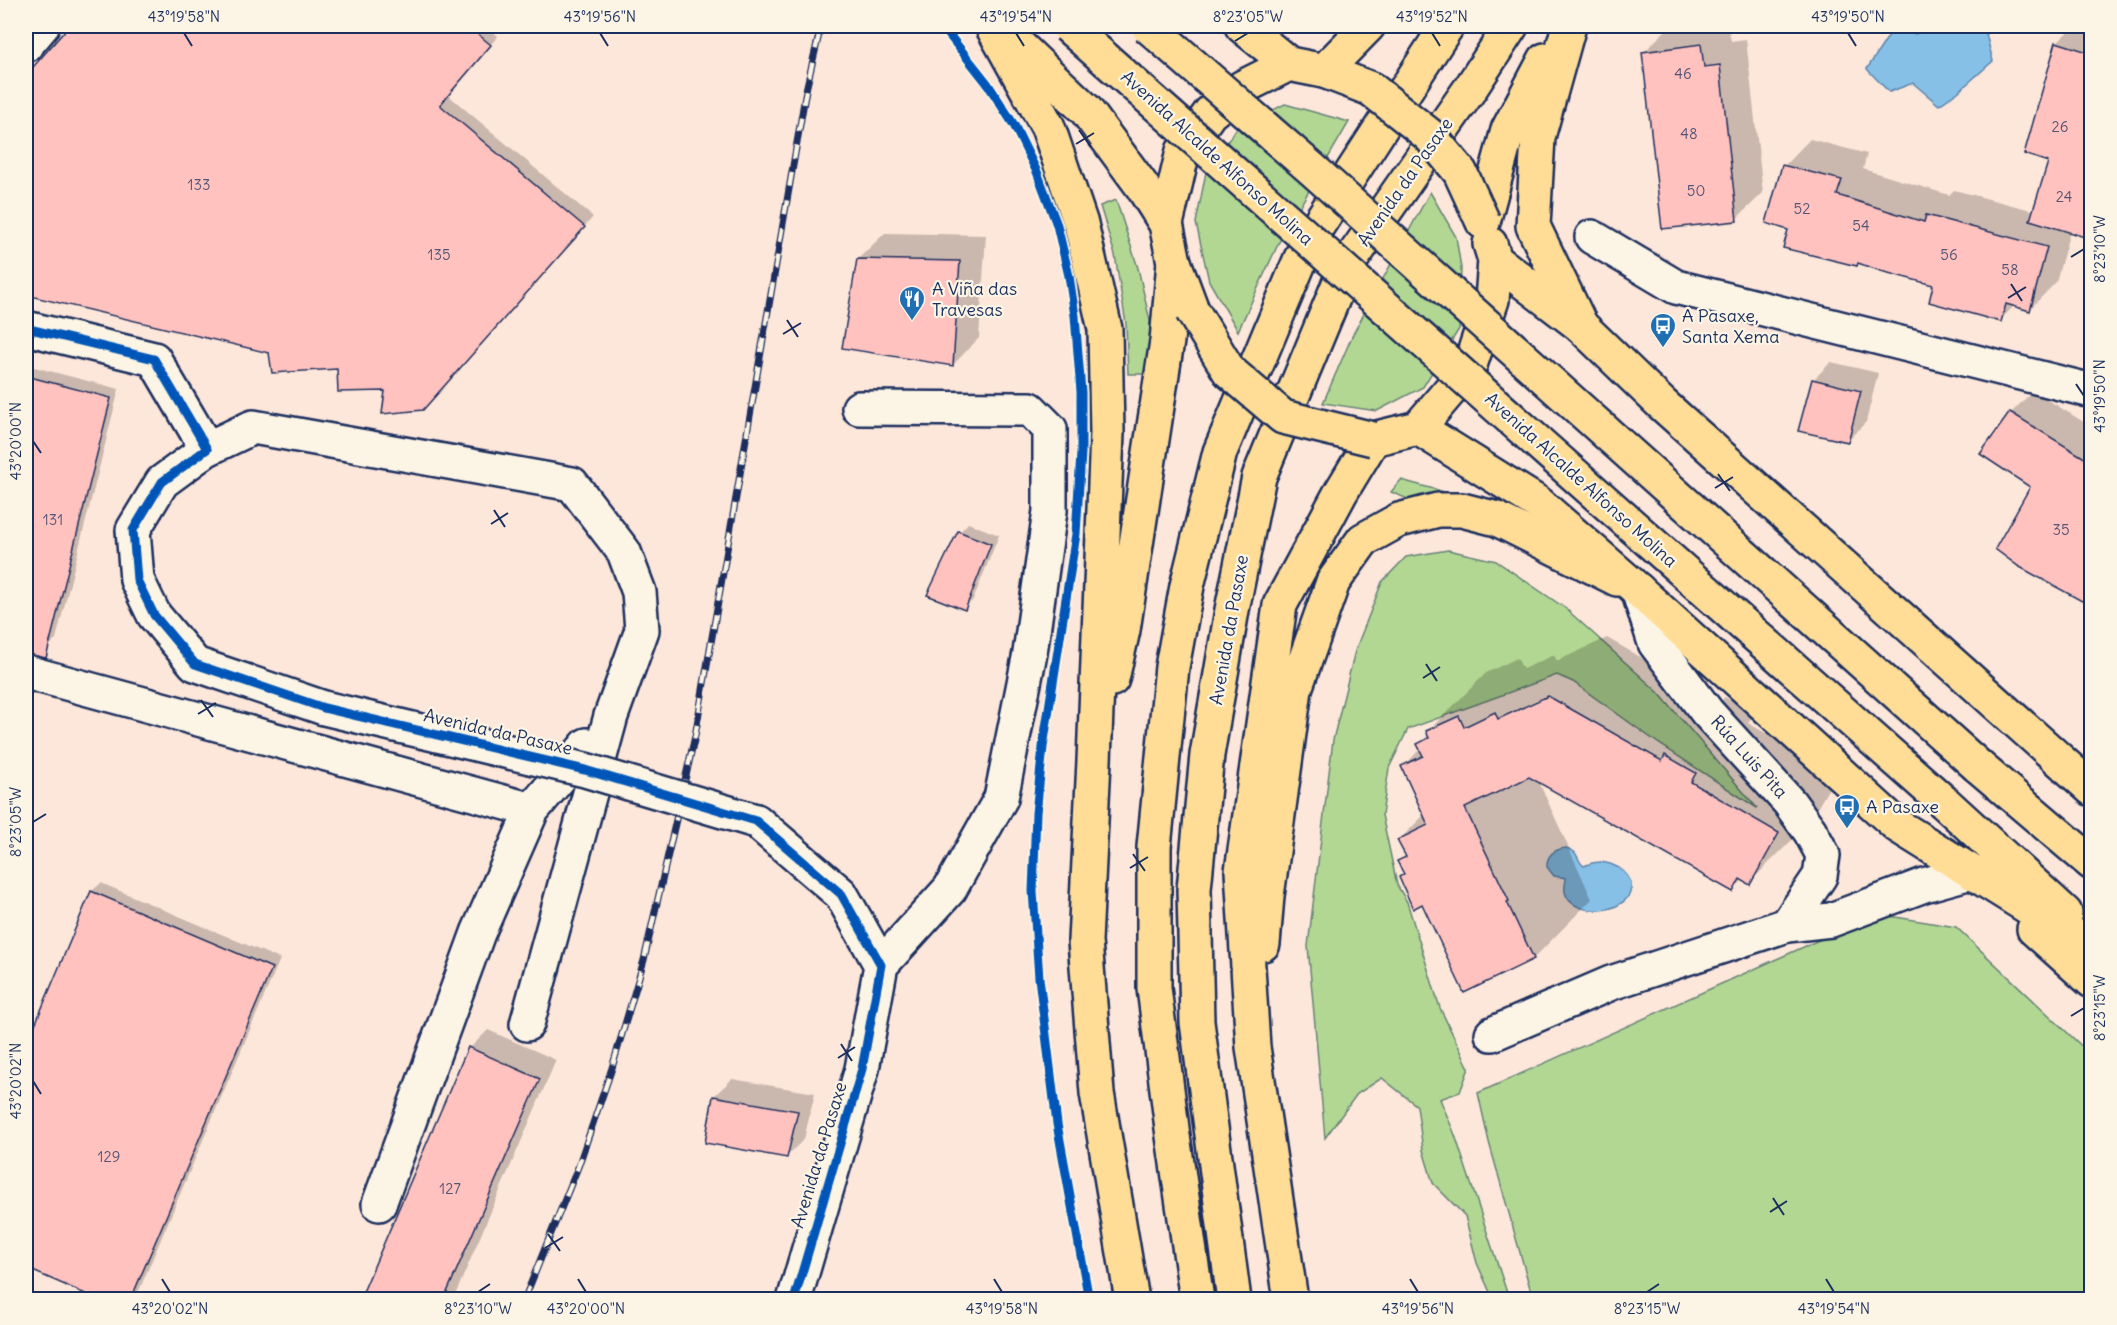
<svg xmlns="http://www.w3.org/2000/svg" width="2117" height="1325" viewBox="0 0 2117 1325" font-family="Delius,sans-serif">
<rect width="100%" height="100%" fill="#fde6da"/>
<filter id="ink" filterUnits="userSpaceOnUse"><feTurbulence type="fractalNoise" baseFrequency=".0167" numOctaves="2"/><feDisplacementMap in="SourceGraphic" scale="12" xChannelSelector="R" yChannelSelector="G"/><feConvolveMatrix kernelMatrix="1 2 1 2 8 2 1 2 1" color-interpolation-filters="sRGB"/></filter>
<g filter="url(#ink)">
<!-- green -->
<path fill="#b2d792" stroke="#668378" stroke-width="1.5" d="M1285,104L1349,122L1279,242L1238,331L1209,281L1196,223L1206,172L1237,128Z
M1430,192L1456,237L1461,268L1459,329L1423,387L1377,411L1323,403L1353,334Z
M1116,200L1138,268L1150,321L1149,374H1128L1126,324L1115,255L1100,206Z
M1401,480L1452,494L1410,500L1391,492Z
M1448,550L1496,561L1565,608L1658,692L1757,808L1658,743L1573,682L1557,675L1408,729L1389,768L1382,815L1397,885L1407,902L1440,1008L1469,1068L1460,1092L1440,1099L1455,1135L1509,1299H1493L1477,1263L1465,1216L1433,1183L1423,1150L1417,1106L1382,1078L1357,1094L1325,1138L1308,946L1333,740L1355,651L1382,582L1406,557Z
M1877,914L1956,927L2091,1055V1299H1533L1489,1142L1478,1093Z"/>
<!-- water -->
<path fill="#87c0e6" stroke="#5c86b0" stroke-width="1.5" d="M1895,26L1915,34L1940,26H1978L1986,34L1993,61L1958,92L1939,105L1913,83L1889,92L1867,69Z
M1566,848C1580,851 1576,861 1584,866C1601,857 1623,865 1631,882C1636,915 1571,920 1565,892C1564,887 1566,882 1566,878L1554,876L1547,867C1546,855 1555,849 1566,848Z"/>
<!-- shadow -->
<path fill="#0003" d="M71,26H487L498,36L448,95L593,217L432,399L387,389L339,368L26,294V78Z
M1670,26H1728L1731,41L1746,39L1763,193L1736,219L1643,53Z
M2074,26H2092V232L2088,236L2070,231L2056,282L2030,309L2015,305L2000,320L1935,284L1860,261L1857,264L1790,229L1784,166L1810,139L1867,154L1863,169L1949,195L1954,190L2035,211L2050,161L2057,42Z
M885,233L986,235L979,338L953,365L858,259Z
M1831,362L1878,373L1866,422L1848,440L1813,380Z
M26,365L119,389L56,639L48,647L26,642Z
M2033,391L2092,427V604L2019,565L2032,486L2011,413Z
M968,523L999,535L973,600L964,608L960,532Z
M1607,638L1720,702L1725,697L1754,714L1748,723L1837,774L1808,824L1749,883L1743,880L1732,890L1538,780L1592,899L1534,958L1423,903L1400,877L1405,873L1399,862L1406,855L1399,840L1425,814L1403,767L1421,748L1419,744L1429,734L1428,731L1486,673L1517,658L1523,669L1554,655L1557,661Z
M101,883L280,959L135,1300H101L26,1266V1050L92,891Z
M488,1030L556,1060L453,1300H361L470,1048Z
M732,1079L815,1093L804,1139L786,1157L714,1096Z"/>
<!-- building -->
<path fill="#ffc2bf" stroke="#1b2f5e" stroke-width="1.5" d="M69,26H468L491,45L440,105L585,227L423,410L382,414L385,391L338,392L337,369L272,373L269,353L26,295V75Z
M2056,42L2091,53V113L2085,137L2091,139V239L2030,220L2048,162L2024,154Z
M1701,44L1704,67L1720,65L1737,221L1662,229L1642,52Z
M1782,165L1842,180L1837,195L1924,222L1926,215L2047,247L2030,311L2006,304L2001,322L1929,302L1933,285L1881,271L1858,263L1857,266L1783,248L1788,230L1766,223Z
M857,259L960,261L953,366L842,348Z
M26,376L111,398L46,658L26,654Z
M1812,379L1861,391L1848,442L1798,431Z
M2010,412L2091,462V606L2018,566L1995,549L2030,487L1980,454Z
M958,531L991,544L965,610L927,595Z
M1548,696L1662,761L1665,755L1696,773L1691,782L1779,833L1750,885L1740,879L1733,892L1529,777L1465,808L1509,901L1507,902L1534,959L1464,993L1422,904L1413,909L1399,877L1404,874L1397,861L1406,857L1397,840L1428,825L1401,766L1423,756L1417,744L1429,738L1426,731L1459,716L1464,727L1495,712L1498,719Z
M91,891L272,968L131,1299H97L26,1268V1046Z
M468,1047L540,1079L444,1299H360Z
M713,1096L798,1111L787,1158L705,1143Z"/>
<g fill="none" stroke-linecap="round" stroke-linejoin="round">
<defs>
<path id="minor" d="M26,45L42,26
M1592,237L1676,287L2092,391
M26,328L154,359L207,449
M859,408L1030,409L1050,429V511L1030,653L1001,798L950,889L881,965
M1638,590L1655,643L1707,712L1789,802L1810,831L1823,855L1820,876L1787,925
M26,672L532,810
M324,708L195,664L154,615L137,580L133,530L162,482L207,449L253,427L572,484L624,552L639,592L642,630L611,716L527,1024
M756,821L841,894L881,965L862,1069L794,1300
M1492,1034L1611,983L1787,925L1831,920L1924,885L1971,872
M379,1204L478,933L532,810L587,745"/>
<path id="major" d="M992,26L1048,127L1081,224L1105,329L1107,433L1094,761L1085,941L1097,1093L1132,1300
M1569,26L1538,137L1533,226L1581,326
M1324,71L1368,26
M1483,222L1508,130L1545,60
M1112,679L1123,630L1167,341L1174,262
M1263,944L1267,896L1295,689L1333,582L1363,540L1399,520L1438,510H1462L1497,519L1617,579
M1197,1300L1173,1136L1154,988V847L1172,667L1187,586L1220,452L1309,239L1447,26
M1234,1300L1197,1022L1194,889L1207,755L1232,610L1259,477L1346,267L1470,89L1511,26
M1291,1300L1253,1047L1242,871L1280,605L1341,492L1373,439"/>
<path id="highway" d="M998,26L1086,110L1142,186L1166,224
M1242,26L1289,64L1324,71L1371,89
M1495,260L1581,326L1662,404L2092,789
M1192,310L1174,262L1166,224L1183,151L1210,113L1243,87L1289,64
M1418,428L1538,503L1638,590L1898,826L2092,947
M1373,439L1418,428L1469,368L1492,300L1495,260L1490,244
M1978,766L2092,863
M1945,803L2065,913
M2034,929L2092,981"/>
</defs>
<!-- minor casing -->
<use href="#minor" stroke="#1b2f5e" stroke-width="38"/>
<!-- major casing -->
<use href="#major" stroke="#1b2f5e" stroke-width="38"/>
<!-- highway casing -->
<use href="#highway" stroke="#1b2f5e" stroke-width="38"/>
<!-- minor -->
<use href="#minor" stroke="#fcf5e5" stroke-width="33"/>
<!-- major -->
<use href="#major" stroke="#ffdd96" stroke-width="33"/>
<!-- highway -->
<use href="#highway" stroke="#ffdd96" stroke-width="33"/>
<defs>
<path id="rail" d="M524,1300L578,1167L612,1068L644,960L695,736L806,90L821,26"/>
</defs>
<!-- rail casing -->
<use href="#rail" stroke="#1b2f5e" stroke-width="7"/>
<!-- rail -->
<use href="#rail" stroke="#fcf5e5" stroke-width="4.5" stroke-dasharray="14" stroke-linecap="butt"/>
<defs>
<path id="minor-bridge" d="M324,708L585,770L756,821"/>
<path id="highway-bridge" d="M1068,26L1945,803
M1148,26L1312,169L1978,766
M1371,89L1429,135L1460,172L1483,222
M1192,310L1229,371L1283,417L1373,439"/>
</defs>
<!-- minor-bridge casing -->
<use href="#minor-bridge" stroke="#1b2f5e" stroke-width="38" stroke-linecap="butt"/>
<!-- highway-bridge casing -->
<use href="#highway-bridge" stroke="#1b2f5e" stroke-width="38" stroke-linecap="butt"/>
<!-- minor-bridge -->
<use href="#minor-bridge" stroke="#fcf5e5" stroke-width="33"/>
<!-- highway-bridge -->
<use href="#highway-bridge" stroke="#ffdd96" stroke-width="33"/>
<defs>
<path id="cycleway" d="M942,26L987,83L1014,125L1037,172L1057,225L1069,276L1075,316L1081,392V453L1076,534L1043,747L1036,813L1033,891L1039,978L1057,1124L1089,1300
M26,328L154,359L207,449L162,482L133,530L137,580L154,615L195,664L324,708L585,770L756,821L841,894L881,965L862,1069L794,1300"/>
</defs>
<!-- cycleway casing -->
<use href="#cycleway" stroke="#fcf5e5" stroke-width="13"/>
<!-- cycleway -->
<use href="#cycleway" stroke="#0057b8" stroke-width="9"/>
</g>
</g>
<!-- ticks -->
<path fill="none" stroke="#1b2f5e" stroke-width="2" d="M184,33L192,46M600,33L608,46M1016,33L1024,46M1432,33L1440,46M1848,33L1856,46M1235,41L1248,33M1079,130L1091,147M1076,144L1094,133M2071,257L2084,249M2011,284L2022,301M2008,298L2026,287M787,320L798,337M783,334L801,323M2076,384L2084,396M33,441L41,453M1718,474L1730,491M1715,488L1733,477M494,510L505,527M491,524L508,513M1426,664L1437,681M1423,678L1440,667M201,700L213,717M198,714L216,703M33,822L46,814M1133,854L1145,871M1130,868L1148,857M2071,1016L2084,1008M841,1044L852,1061M838,1058L855,1047M33,1081L41,1094M1773,1198L1784,1215M1770,1212L1787,1201M548,1234L560,1251M545,1248L563,1237M162,1279L170,1292M578,1279L586,1292M994,1279L1002,1292M1410,1279L1418,1292M1826,1279L1834,1292M478,1292L490,1284M1647,1292L1659,1284"/>
<!-- icons -->
<defs>
<symbol id="restaurant-pin" viewBox="-11 -11 22 30"><path d="M0 17L-7.5 6A9.5 9.5 0 1 1 7.5 6Z" fill="#1f6fb2" stroke="#fcf5e5"/><path d="M-5-6h1v4h1v-4h1v4h1v-4h1v5L-1.5 .5V6h-2V.5L-5-1ZM5-6V6H3V1.5H1.5Q1.5-4 5-6Z" fill="#fff"/></symbol>
<symbol id="bus-pin" viewBox="-11 -11 22 30"><path d="M0 17L-7.5 6A9.5 9.5 0 1 1 7.5 6Z" fill="#1f6fb2" stroke="#fcf5e5"/><path d="M-5-6H5V4H4V6H2V4H-2V6H-4V4H-5ZM-3.5-4V0h7V-4ZM-3.5 1.2v1.5H-2V1.2ZM2 1.2v1.5H3.5V1.2Z" fill="#fff"/></symbol>
</defs>
<g fill-rule="evenodd">
<use href="#restaurant-pin" x="897" y="284" width="30" height="40"/>
<use href="#bus-pin" x="1648" y="311" width="30" height="40"/>
<use href="#bus-pin" x="1832" y="792" width="30" height="40"/>
</g>
<g text-anchor="middle" stroke-width="4.5" stroke-linejoin="round" paint-order="stroke">
<!-- number labels -->
<g font-size="15" fill="#545476">
<text x="1683" y="79">46</text>
<text x="2060" y="132">26</text>
<text x="1689" y="139">48</text>
<text x="199" y="190">133</text>
<text x="1696" y="196">50</text>
<text x="2064" y="202">24</text>
<text x="1802" y="214">52</text>
<text x="1861" y="231">54</text>
<text x="439" y="260">135</text>
<text x="1949" y="260">56</text>
<text x="2010" y="275">58</text>
<text x="53" y="525">131</text>
<text x="2061" y="535">35</text>
<text x="109" y="1162">129</text>
<text x="450" y="1194">127</text>
</g>
<!-- street labels -->
<g font-size="18" fill="#1b2f5e" stroke="#fcf5e5">
<text transform="translate(1217 158) rotate(42)" y="6">Avenida Alcalde Alfonso Molina</text>
<text transform="translate(1405 182) rotate(-55)" y="6">Avenida da Pasaxe</text>
<text transform="translate(1581 480) rotate(42)" y="6">Avenida Alcalde Alfonso Molina</text>
<text transform="translate(1229 630) rotate(-80)" y="6">Avenida da Pasaxe</text>
<text transform="translate(498 732) rotate(13)" y="6">Avenida da Pasaxe</text>
<text transform="translate(1749 757) rotate(48)" y="6">Rúa Luis Pita</text>
<text transform="translate(819 1155) rotate(-73)" y="6">Avenida da Pasaxe</text>
</g>
<!-- poi labels -->
<g font-size="18" fill="#1b2f5e" stroke="#fcf5e5" text-anchor="start">
<text x="932" y="295">A Viña das<tspan x="932" dy="21">Travesas</tspan></text>
<text x="1682" y="322">A Pasaxe,<tspan x="1682" dy="21">Santa Xema</tspan></text>
<text x="1866" y="813">A Pasaxe</text>
</g>
</g>
<!-- margin -->
<rect width="2117" height="1325" fill="none" stroke="#fcf5e5" stroke-width="66"/>
<rect x="33" y="33" width="2051" height="1259" fill="none" stroke="#1b2f5e" stroke-width="2"/>
<g font-size="15" text-anchor="middle" fill="#1b2f5e">
<text x="184" y="22">43°19'58"N</text>
<text x="600" y="22">43°19'56"N</text>
<text x="1016" y="22">43°19'54"N</text>
<text x="1248" y="22">8°23'05"W</text>
<text x="1432" y="22">43°19'52"N</text>
<text x="1848" y="22">43°19'50"N</text>
<text transform="translate(2100 249) rotate(-90)" y="5">8°23'10"W</text>
<text transform="translate(2100 396) rotate(-90)" y="5">43°19'50"N</text>
<text transform="translate(16 441) rotate(-90)" y="5">43°20'00"N</text>
<text transform="translate(16 822) rotate(-90)" y="5">8°23'05"W</text>
<text transform="translate(2100 1008) rotate(-90)" y="5">8°23'15"W</text>
<text transform="translate(16 1081) rotate(-90)" y="5">43°20'02"N</text>
<text x="170" y="1314">43°20'02"N</text>
<text x="478" y="1314">8°23'10"W</text>
<text x="586" y="1314">43°20'00"N</text>
<text x="1002" y="1314">43°19'58"N</text>
<text x="1418" y="1314">43°19'56"N</text>
<text x="1647" y="1314">8°23'15"W</text>
<text x="1834" y="1314">43°19'54"N</text>
</g>
</svg>
